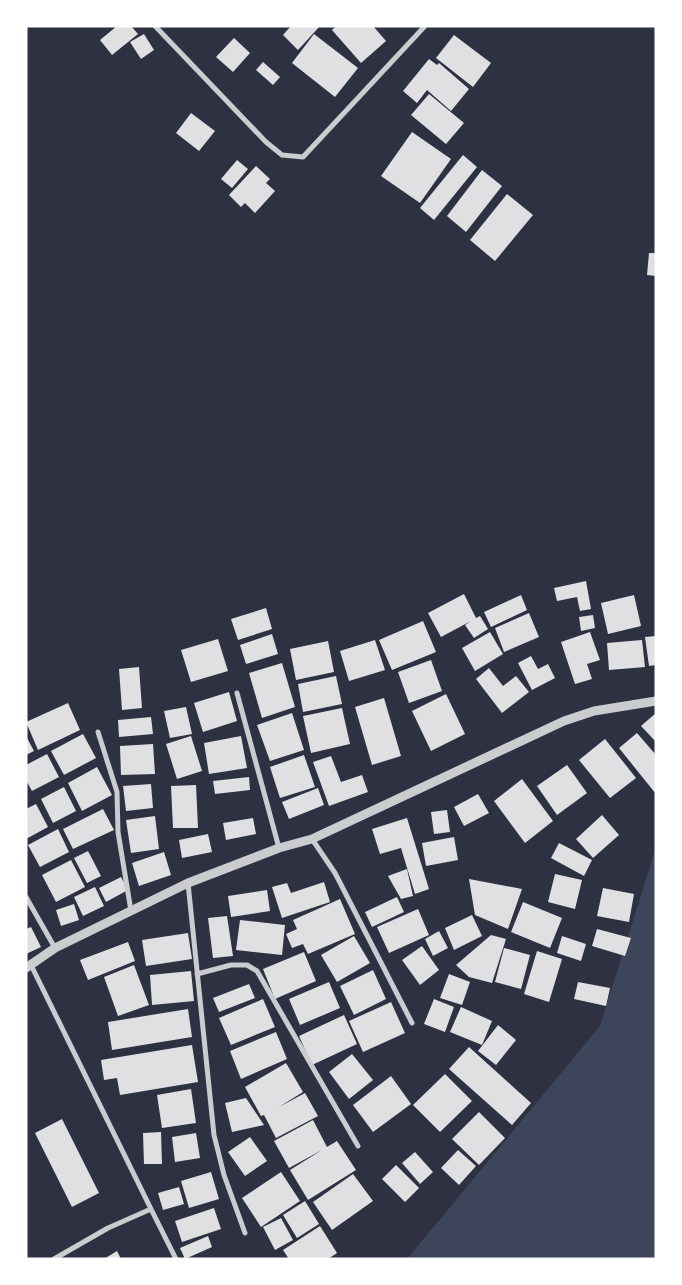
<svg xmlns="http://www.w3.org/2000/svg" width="682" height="1285" viewBox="0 0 682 1285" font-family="'DejaVu Sans',sans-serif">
<rect width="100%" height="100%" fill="#2d3142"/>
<!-- green -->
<path fill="#3c4559" d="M656,847V1259H407L600,1026Z"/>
<!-- building -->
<path fill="#e0e0e3" d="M117,26H131L138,34L112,55L100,40Z
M291,26H320L298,50L283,35Z
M336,26H373L386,41L361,63L332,30Z
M144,34L154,50L141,59L130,42Z
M314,34L358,68L335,97L292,63Z
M454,35L491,63L473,87L436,58Z
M234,38L250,53L233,72L216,57Z
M429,59L437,65L439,63L469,89L451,111L427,90L417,103L403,91Z
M263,62L280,77L273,85L256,70Z
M429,94L464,123L446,144L411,115Z
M191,113L215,131L199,151L176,133Z
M412,132L451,159L420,203L381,176Z
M463,155L477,167L434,220L420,208Z
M237,160L248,169L232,188L221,179Z
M256,166L270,179L266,183L275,191L255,213L245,203L241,207L229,195Z
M482,170L502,186L466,232L447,216Z
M507,194L533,215L495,261L470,240Z
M649,253H656V276L647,275Z
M586,581L591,609L580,611L577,597L557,601L554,588Z
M464,594L476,618L480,616L488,629L474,638L465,625L471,621L441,637L428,613Z
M521,595L527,610L491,627L484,612Z
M634,595L641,626L608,634L601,603Z
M266,608L272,629L238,640L231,619Z
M529,613L539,637L504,652L495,628Z
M593,615L595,628L581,631L579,617Z
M423,621L436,652L392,670L379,640Z
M490,632L503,654L475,671L462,648Z
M590,632L600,660L587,664L592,679L575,684L561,642Z
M272,634L278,654L246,664L240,645Z
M656,636V665L649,666L645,637Z
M218,639L228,671L191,682L181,650Z
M375,640L385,670L349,681L340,651Z
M642,640L645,667L609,670L607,643Z
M328,641L334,672L296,680L290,649Z
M531,656L538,669L548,664L555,678L532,690L518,663Z
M431,660L442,691L409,703L398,672Z
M282,663L295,707L262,718L249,673Z
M139,667L142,708L122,710L119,669Z
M489,668L503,686L516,676L529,692L502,713L476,679Z
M336,676L342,704L303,712L298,684Z
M229,692L237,721L203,732L194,703Z
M446,694L465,734L431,751L412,711Z
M384,698L401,756L372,765L355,707Z
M68,703L80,730L38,750L26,722Z
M186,707L192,734L170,738L164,711Z
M342,708L350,744L311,753L303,716Z
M292,713L304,750L270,761L257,725Z
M656,713V742L641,726Z
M151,717L153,734L119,737L118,720Z
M637,733L656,755V794L619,748Z
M83,734L96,758L64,775L51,751Z
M26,736L34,751L26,755Z
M191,736L202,771L177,779L166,744Z
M241,736L247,768L209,774L204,743Z
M605,739L636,778L610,798L579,760Z
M153,744L155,774L121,775L120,746Z
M47,754L59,777L32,791L26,780V765Z
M304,755L315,787L280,798L270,767Z
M331,756L341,782L362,775L368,792L329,806L313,762Z
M567,765L587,793L557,815L537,786Z
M97,767L112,795L82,811L68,783Z
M249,777L250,790L215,794L213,781Z
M522,779L553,821L525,843L494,801Z
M151,784L153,808L126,811L123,786Z
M196,785L198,828H173L171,786Z
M64,787L76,811L53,823L41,799Z
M318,788L324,805L289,819L282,802Z
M478,794L489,813L464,826L454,807Z
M36,804L48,827L26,839V809Z
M103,809L114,830L73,849L63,829Z
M447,810L450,832L434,834L431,812Z
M602,815L619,835L593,858L576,839Z
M155,816L159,849L131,853L126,820Z
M253,818L256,834L226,840L223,823Z
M407,818L429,889L415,894L401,848L380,854L372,829Z
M58,829L69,852L40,867L28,845Z
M208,834L212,852L182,858L179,840Z
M454,837L458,860L426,866L422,843Z
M559,843L592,860L584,876L551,858Z
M88,851L101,876L87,883L74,858Z
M164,852L171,875L139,886L132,863Z
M71,860L85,887L56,902L42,875Z
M407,869L413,896L401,899L388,876Z
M555,874L582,880L575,909L548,902Z
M121,877L128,890L106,902L99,888Z
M469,879L522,889L508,929L475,915Z
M324,882L330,902L282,918L272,887L287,883L291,893Z
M95,887L104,906L83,916L74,897Z
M603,888L634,894L629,922L597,916Z
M267,890L270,911L231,917L228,896Z
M397,897L404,912L372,927L365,912Z
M340,899L355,934L308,954L303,944L292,948L286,934L297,929L293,920Z
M523,902L562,918L550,948L511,932Z
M74,904L79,920L61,926L56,910Z
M418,909L429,935L389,953L377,927Z
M472,915L482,936L454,950L445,928Z
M227,916L233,956L213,958L208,918Z
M240,920L285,925L282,955L236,950Z
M31,927L41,947L26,954V929Z
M597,929L631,938L625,956L592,946Z
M439,931L448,948L433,956L425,939Z
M188,933L192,959L146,966L142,940Z
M491,935L506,939L492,983L469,977L456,965Z
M354,936L370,963L337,982L321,955Z
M562,936L586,944L581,961L557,953Z
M128,942L135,961L88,980L80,960Z
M422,946L439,970L420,985L402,960Z
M504,948L530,955L521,989L495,982Z
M537,951L562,959L549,1002L524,994Z
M304,952L316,981L275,999L263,969Z
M134,965L149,1005L118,1016L104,977Z
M373,970L386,999L354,1015L340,986Z
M191,971L194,1001L152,1005L150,975Z
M449,974L470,982L462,1005L440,998Z
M329,982L340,1008L300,1025L289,999Z
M578,982L610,988L606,1006L574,999Z
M249,984L255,998L219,1012L213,998Z
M263,999L275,1027L231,1045L219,1018Z
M434,999L454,1007L445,1032L424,1024Z
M391,1002L405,1033L363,1052L349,1021Z
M461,1007L492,1021L482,1045L450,1032Z
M188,1009L192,1037L112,1050L108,1022Z
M344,1015L357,1044L312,1065L299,1036Z
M498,1025L516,1040L496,1065L478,1051Z
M276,1032L287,1059L241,1079L230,1051Z
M192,1045L198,1082L120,1095L117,1078L104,1080L101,1060Z
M469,1047L531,1103L512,1125L449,1069Z
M352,1054L373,1080L349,1099L329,1072Z
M286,1063L303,1092L279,1107L305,1093L318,1116L276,1138L264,1115L261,1116L245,1087Z
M445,1074L472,1101L440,1132L413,1105Z
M391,1076L411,1104L373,1132L353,1105Z
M191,1089L196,1123L162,1128L157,1095Z
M246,1098L264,1125L232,1132L225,1103Z
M479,1112L505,1138L479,1165L452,1139Z
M62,1119L99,1193L72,1207L35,1133Z
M313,1120L327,1147L337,1141L356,1170L308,1200L290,1170L322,1150L289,1168L274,1141Z
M161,1132L162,1164H144L143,1133Z
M196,1133L200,1158L175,1162L172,1137Z
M250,1137L267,1161L245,1176L228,1152Z
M458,1150L476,1166L459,1185L441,1168Z
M415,1152L433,1172L420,1184L402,1163Z
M396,1165L419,1188L405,1202L382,1179Z
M211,1172L219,1199L189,1208L181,1181Z
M281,1172L300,1201L261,1227L242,1198Z
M353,1174L373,1201L332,1230L313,1202Z
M179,1187L184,1204L163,1210L158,1193Z
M305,1201L319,1224L297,1238L283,1215Z
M214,1208L221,1229L182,1242L175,1221Z
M281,1218L293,1240L275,1250L263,1227Z
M320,1226L337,1253L328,1259H289L283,1250Z
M208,1236L212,1247L185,1259L180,1248Z
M117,1251L121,1259H104Z"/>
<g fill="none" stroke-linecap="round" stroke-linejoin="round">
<!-- minor -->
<path stroke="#caccd0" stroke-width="5" d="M155,26L266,142L282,155L303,157L425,26
M237,693L279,848
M98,732L117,792L118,832L131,911
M312,839L335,873L412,1023
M188,883L214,1135L224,1175L245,1233
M26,897L55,948
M31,965L151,1209L108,1228L54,1259
M197,974L231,965H247L257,971L358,1146
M151,1209L176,1259"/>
<!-- tertiary -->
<path stroke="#caccd0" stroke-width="9" d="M26,968L55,948L188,883L279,848L312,839L564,721L594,711L656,701"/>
</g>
<!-- border -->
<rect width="682" height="1285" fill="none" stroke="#ffffff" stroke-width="55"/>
</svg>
